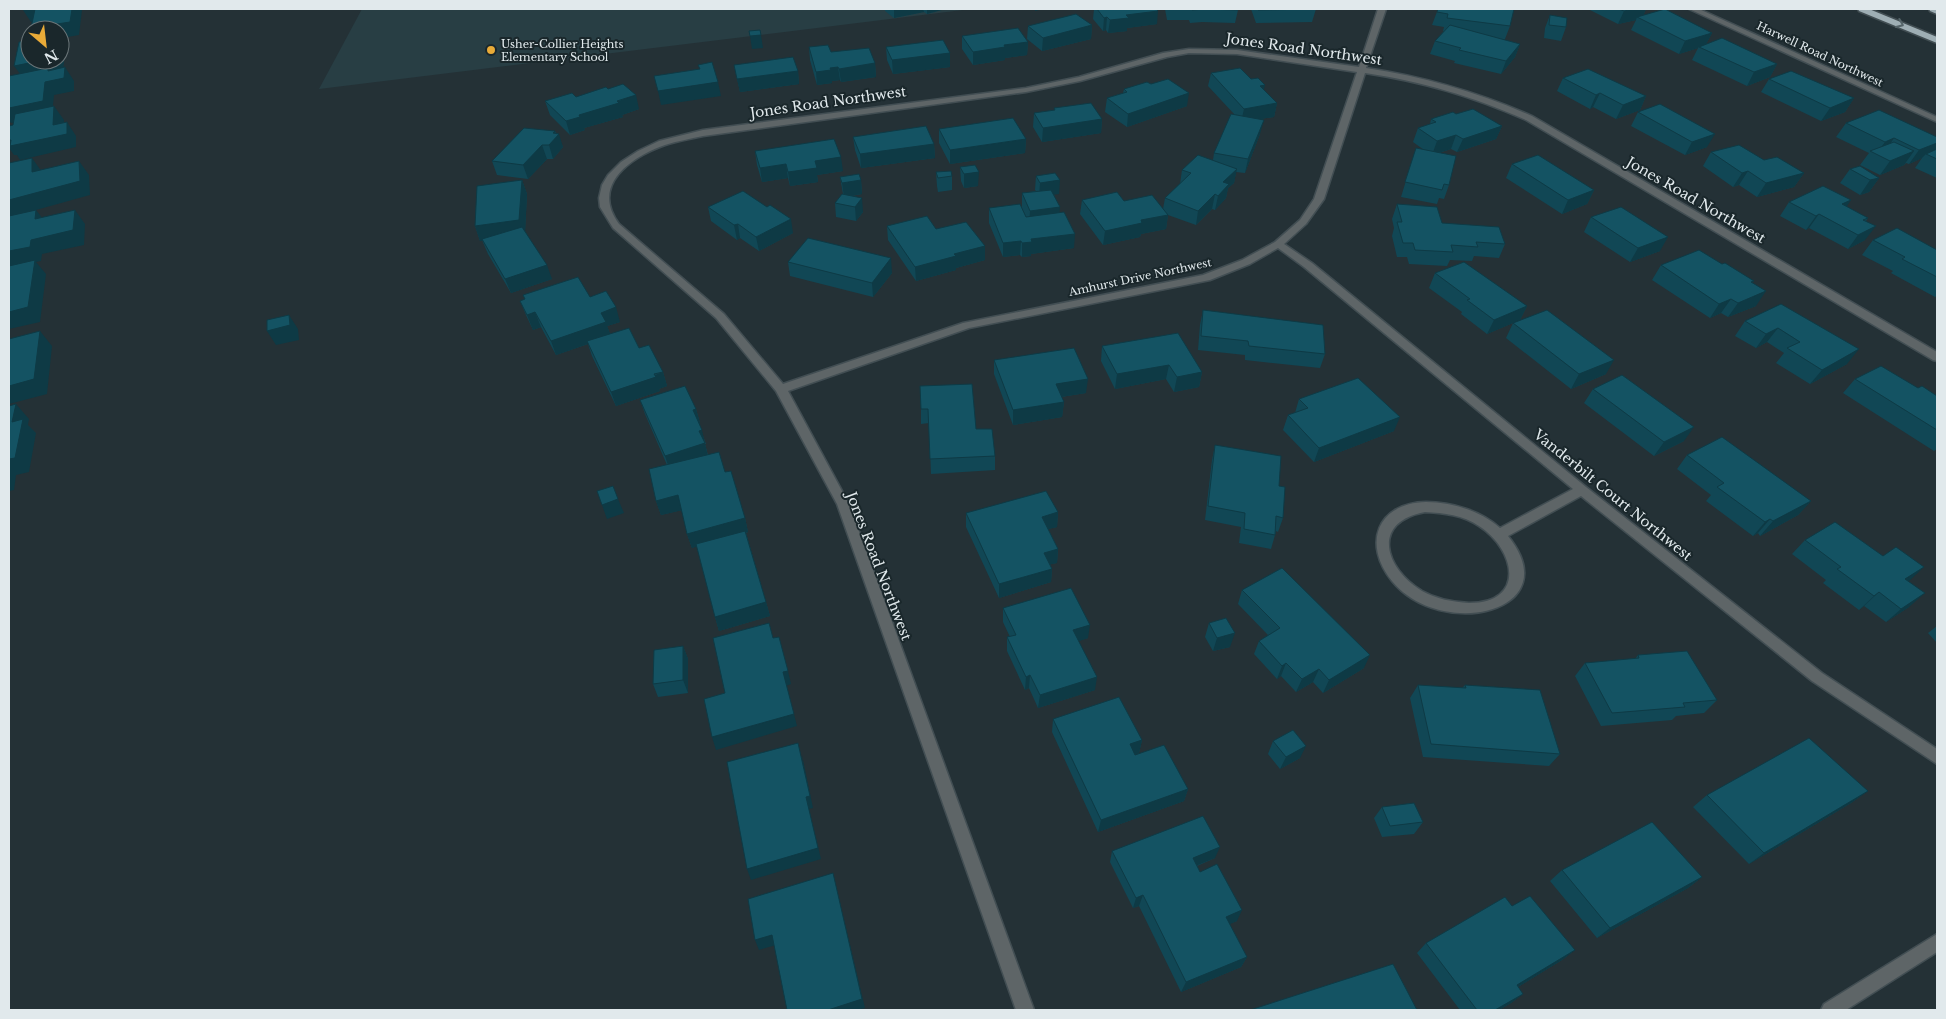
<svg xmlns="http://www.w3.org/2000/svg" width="1946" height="1019" viewBox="0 0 1946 1019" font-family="'Libre Baskerville',serif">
<rect width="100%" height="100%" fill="#243136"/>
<!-- built -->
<path fill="#283e44" d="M362,9H971L319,89Z"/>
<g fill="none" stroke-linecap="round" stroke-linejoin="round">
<defs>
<path id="minor" d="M1378,9H1386L1366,68C1426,77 1477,92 1532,116L1937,352V361L1933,360L1526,120C1471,96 1424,82 1365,73L1324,199L1306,224L1284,244L1312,263L1586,487L1822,673L1937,749V764L1812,681L1581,496L1508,536C1569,612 1441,641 1392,581C1362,544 1377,503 1426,502C1452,502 1481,511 1500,528L1573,489L1304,267L1278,248L1250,264L1210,280L969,328L788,391L849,504L1034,1010H1016L837,504L776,391L716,318L613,228L600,207L599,198L602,185L608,175L621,162L638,151L659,141L703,130L1026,88L1079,77L1163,53L1189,49L1237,50L1359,67ZM1189,53L1237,54L1357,72L1314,199L1300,220L1275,242L1242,260L1203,275L963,323L783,384L724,314L619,224C590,185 631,157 665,145C677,141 690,139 703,136L1026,92L1080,81L1167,57ZM1425,512C1444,513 1463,515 1479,526C1516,550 1526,603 1469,603C1453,602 1436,599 1422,591C1384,568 1371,522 1425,512Z
M1937,934V952L1846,1010H1821L1824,1004Z"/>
<path id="tertiary" d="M1689,9H1699L1937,117V122Z"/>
<path id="motorway" d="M1858,9H1869L1937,37V43L1859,11Z
M1929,9H1937V14L1930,11Z"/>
</defs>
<!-- minor casing -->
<use href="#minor" stroke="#424e53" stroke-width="3"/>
<!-- tertiary casing -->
<use href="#tertiary" stroke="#424e53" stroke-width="3"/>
<!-- motorway casing -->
<use href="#motorway" stroke="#424e53" stroke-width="3"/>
<!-- minor -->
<use href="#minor" fill="#5e6567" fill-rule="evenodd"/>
<!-- tertiary -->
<use href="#tertiary" fill="#5e6567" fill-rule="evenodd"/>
<!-- motorway -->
<use href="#motorway" fill="#9eaeb4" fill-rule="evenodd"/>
</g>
<!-- wall -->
<path fill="#114755" d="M885,9H945L927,14L924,12L894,18L885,11Z
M1094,9H1156L1157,24L1127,28V31L1108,33L1106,30L1103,31L1093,19Z
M1165,9H1237L1238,10L1235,23L1202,22L1190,23L1189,20H1167Z
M1251,9H1316L1312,22L1256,23Z
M1438,9L1510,26L1505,39H1501L1520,44L1515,57L1501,74L1454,63L1455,61L1430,54L1435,41L1444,31H1443L1444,27L1432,25Z
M1588,9H1646L1643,16L1712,33L1706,44L1777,64L1770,77L1747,86L1692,60L1698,48L1679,54L1631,30L1636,20L1618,24Z
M1550,15L1566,27L1561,41L1544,38L1545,28Z
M1092,25L1091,39L1042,51L1027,39L1028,26Z
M962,36L1028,42L1027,55L1005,58V60L973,65L962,49Z
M809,47L875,63L876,77L841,82L840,80L832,81V83L817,85L810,60Z
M886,47L950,67L893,74L887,60Z
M734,65L798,71L799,84L740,92Z
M1211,73L1251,79L1264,90L1277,103L1274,117L1259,119L1260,134L1245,173L1236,172L1234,183L1228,188L1226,198L1215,210L1212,209L1196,225L1168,215L1166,229L1141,234L1140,237L1103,245L1080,214L1082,200L1124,201L1163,209L1165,198L1180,184L1182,170L1213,160L1214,153L1235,115L1208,86Z
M1563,78L1646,96L1640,110L1616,119L1593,107L1590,109L1557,91Z
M1769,79L1854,98L1845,112L1821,121L1761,92Z
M608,89L639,109L622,115L623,117L584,128L585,130L570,135L550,115L545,101L576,97Z
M1124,89L1187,106L1127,127L1105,112L1107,98L1123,93Z
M1054,108L1102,119L1101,133L1042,142L1033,127L1034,113L1054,110Z
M1638,112L1707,147L1685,155L1631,126Z
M1456,114L1502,126L1496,139L1457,152L1451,149L1439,153L1449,185L1444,199L1439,198L1437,204L1401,197L1416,148L1424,150L1413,142L1418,128L1430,124L1431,119Z
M1846,123L1937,137V178L1915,168L1922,158L1909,164L1906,163L1904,165L1880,175L1860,165L1869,153L1836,137Z
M939,129L1026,139L1025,153L950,164L939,143Z
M555,131L563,147L553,159H547L528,179L497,175L492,161Z
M853,137L934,144L935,158L861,168L855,150Z
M755,151L843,171L817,175L818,182L790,186L788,178L762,182L757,165Z
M1711,152L1764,160L1804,173L1794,187L1757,197L1739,185L1733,187L1703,166Z
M1512,164L1594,190L1587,204L1562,214L1506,178Z
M960,167L978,186L964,188L961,181Z
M1850,169L1879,178L1869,192L1860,195L1840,183Z
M936,172L952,176V190L938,192L937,186Z
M1036,176L1059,194H1054L1059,212L1074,248L1031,254V256L1022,257L1020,255L1003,257L989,223V208L1022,207V193L1036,191L1035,190Z
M840,177L861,180L862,194L852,196L863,212L856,221L836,217L835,203L843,194Z
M522,180L527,194L525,231L552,279L511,293L488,254L482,240L480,241L475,226Z
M1789,202L1846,206L1868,218L1866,221L1865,240L1848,249L1809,228L1806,230L1780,216Z
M1397,204L1442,223L1505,244L1499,258L1474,256L1472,261L1450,260L1447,266L1409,264L1407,257H1397L1392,236L1394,228L1392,219Z
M708,207L793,233L759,251L740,238L737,240L711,221Z
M1591,217L1660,251L1630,262L1584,232Z
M887,226L936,229L985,260L956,268V270L916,281L888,240Z
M1873,240L1937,250V296L1935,297L1891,273L1893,271L1862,255Z
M788,262L892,273L873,297L790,276Z
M1722,264L1754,281L1752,283L1756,306L1728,317L1721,313L1710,318L1652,280L1661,265Z
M1435,273L1527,306L1520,320L1487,334L1461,314L1462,312L1429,288Z
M523,295L590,297L620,322L607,326L610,334L639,348L663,372L667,386L659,389L660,391L616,406L592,356L588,344L556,355L541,327L533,330L526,315L520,301L525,300Z
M1781,304L1847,364L1810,384L1776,363L1784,353L1767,342L1756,348L1735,336L1745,321Z
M1203,310L1325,354L1320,368L1245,360V355L1198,350L1200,325Z
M1513,323L1606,374L1571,389L1506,338Z
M1102,346L1202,372L1199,387L1174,392L1166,379L1115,389L1101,361Z
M994,360L1086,393L1061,397L1064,402L1062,417L1013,425L994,374Z
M1855,379L1918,388L1937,396V449L1934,451L1843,393Z
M972,384L976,429L995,456V470L931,474L929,423L921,424V409Z
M1593,389L1684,441L1654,456L1584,403Z
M1299,399L1394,431L1314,462L1283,430L1288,415L1295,413Z
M640,400L696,409L700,423L699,424L706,444H705L708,455L725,472L745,518L748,532L746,533L770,616L719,631L715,617L697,546L692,548L687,534L682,510L661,515L656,501L667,465L645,414Z
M1215,445L1279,486L1283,518L1278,532L1276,531L1275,535L1271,549L1239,543L1241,527L1205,520L1212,460Z
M1687,455L1811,501L1798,515L1760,536L1758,533L1753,536L1706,501L1711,495L1677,469Z
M1058,512L1057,527L1048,529L1058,549L1057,563L1050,564L1052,569L1051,582L999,598L966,527V513Z
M1805,540L1908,582L1909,607L1886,622L1864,606L1859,610L1823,583L1826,580L1792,554Z
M1242,590L1364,668L1323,693L1313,682L1296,692L1281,676L1277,679L1254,654L1259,641L1268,635L1238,604Z
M1003,608L1088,638L1078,641L1095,690L1038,708L1029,688L1025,690L1007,651V637H1010L1003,622Z
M1209,623L1230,647L1213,651L1205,637Z
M1937,626V643L1928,633Z
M683,646L688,659V693L658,697L653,684Z
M1638,655L1717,700L1704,713L1676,716L1672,720L1601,726L1575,676L1585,663L1635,659Z
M1418,685L1462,688L1465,685L1560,754L1549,766L1423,757L1410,698Z
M1053,719L1142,740L1139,753L1135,754V755L1188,789L1184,801L1098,832L1052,732Z
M1273,741L1300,758L1280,769L1268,754Z
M1868,791L1851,803L1749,864L1693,807L1707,795Z
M1382,807L1423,822L1414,834L1382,837L1374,818Z
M1112,851L1215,858L1197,866L1200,872L1237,921L1229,924L1247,957L1241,967L1181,992L1139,906L1133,908L1110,862Z
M1562,870L1702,877L1688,888L1597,938L1550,881Z
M1512,906L1575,950L1562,960L1518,987L1523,994L1511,1003L1499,1010H1460L1417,953L1426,943Z"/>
<!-- shaded-wall -->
<path fill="#0e3a45" d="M27,9H37L44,20L31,22L23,10Z
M72,9H82V10L79,35L62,38L66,44L63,71L65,67L74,81V91L54,95L52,115L11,123L9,120V108L24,79L14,66L44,60H60V30H32L31,28Z
M894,9H923L924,12L894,18Z
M927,9H945L927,14Z
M1035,9H1043L1035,11Z
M1634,9H1646L1642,18L1637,17L1636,20L1618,24L1624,11Z
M1158,11L1157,24L1127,28V31L1108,33L1110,20L1126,15Z
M1107,17L1106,30L1103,31L1104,18Z
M1092,25L1091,39L1042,51L1043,38Z
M1712,33L1705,46L1699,47L1698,48L1679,54L1685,41Z
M761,35L763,48L752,49L750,36Z
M1028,42L1027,55L1005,58V60L973,65V52L1004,45Z
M1520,44L1515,57L1501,74L1506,61Z
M950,53V67L893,74L892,60Z
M875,63L876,77L841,82L839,69Z
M1777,64L1770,77L1747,86L1754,72Z
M838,67L840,80L832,81V83L817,85L816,72L830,68Z
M798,71L799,84L740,92L737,79Z
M718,82L721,96L661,105L658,91Z
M1265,85L1262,98L1260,86Z
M1189,93L1187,106L1127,127L1128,114Z
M1600,93L1593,107L1590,109L1596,95Z
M636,95L639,109L622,115L623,117L584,128L585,130L570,135L566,121L579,115Z
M1646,96L1640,110L1616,119L1623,105Z
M1854,98L1845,112L1821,121L1830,108Z
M1277,103L1274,117L1241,122L1244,109Z
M54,106L64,120L63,134L67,122L76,136V147L20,160L17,155H14L9,148V140L53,125Z
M1102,119L1101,133L1042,142L1043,128Z
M1264,120L1260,134L1245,173L1248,159Z
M1502,126L1496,139L1457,152L1463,139Z
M555,131L556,137L559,134L563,147L553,159L549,145L553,133Z
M1715,134L1707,147L1685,155L1692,142Z
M1456,135L1451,149L1432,155L1437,141Z
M1894,138L1885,152L1876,154L1885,142Z
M1026,139L1025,153L950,164V150Z
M1937,143V149L1926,154L1922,158L1909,164L1919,150Z
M934,144L935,158L861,168L860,154Z
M542,145L547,159L528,179L523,165Z
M1914,151L1904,165L1880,175L1890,161Z
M841,157L843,171L817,175L818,182L790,186L788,172L815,161Z
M32,158L42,172H32Z
M79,161L89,175L90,195L36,210L47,224L9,218V200Z
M786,164L788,178L762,182L760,168Z
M1237,169L1234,183L1228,188L1226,198L1215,210L1218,196L1223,182Z
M1748,171L1739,185L1733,187L1742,173Z
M979,172L978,186L964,188V174Z
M1804,173L1794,187L1757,197L1766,183Z
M1879,178L1869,192L1860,195L1870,180Z
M522,180L527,194L525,234L480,241L475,226Z
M861,180L862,194L844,197L842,183Z
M1060,180L1059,194L1039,197L1040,183Z
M1594,190L1587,204L1562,214L1568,200Z
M1215,194L1212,209L1196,225L1198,211Z
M862,198L863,212L856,221L855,207Z
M1851,200L1841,215L1842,204Z
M1060,207L1059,221L1029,225L1030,211Z
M75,210L85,224L84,245L42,254L41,261L36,262L46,274L40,322L9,329V251L31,240Z
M1819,214L1809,228L1806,230L1816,216Z
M1168,215L1166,229L1141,234L1140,237L1103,245L1105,231L1141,220Z
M791,219L793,233L759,251L756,237Z
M738,224L740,238L737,240L734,225Z
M1876,226L1865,240L1848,249L1858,235Z
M1075,234L1074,248L1031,254V256L1022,257V243L1031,239Z
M1668,237L1660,251L1630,262L1638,248Z
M1021,241L1020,255L1003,257V243Z
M985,246V260L956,268V270L916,281L915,267L954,254Z
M891,258L892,273L873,297L872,283Z
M547,265L552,279L511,293L505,279Z
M1766,291L1756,306L1728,317L1738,303Z
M1731,299L1721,313L1710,318L1719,304Z
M1527,306L1520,320L1487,334L1494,320Z
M616,307L620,322L607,326L611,336L556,355L551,341L601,313Z
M535,312L541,327L533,330L527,315Z
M289,315L298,329L299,340L276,345L267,331Z
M1778,328L1767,342L1756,348L1766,334Z
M40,331L52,346L47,394L9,404V386Z
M1859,349L1847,364L1810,384L1822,370Z
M1614,360L1606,374L1571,389L1579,374Z
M1169,365L1166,379L1115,389L1117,374Z
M663,372L667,386L659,389L660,391L616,406L611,392Z
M1202,372L1199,387L1174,392L1177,377Z
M1088,379L1086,393L1054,398L1056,384Z
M1064,402L1062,417L1013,425V410Z
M16,404L29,419L28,425L36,433L29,472L16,475L14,490L9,491V459L12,422Z
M696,409L700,423L697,425L693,410Z
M1400,417L1394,431L1314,462L1319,448Z
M1694,427L1684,441L1654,456L1664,442Z
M702,430L708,457L670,471L665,456L699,431Z
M678,495L683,510L661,515L656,501Z
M618,499L624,513L607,519L602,505Z
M1811,501L1798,515L1760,536L1773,521Z
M1058,512L1057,527L1041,531L1042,517Z
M745,518L748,532L692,548L687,534Z
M1770,519L1758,533L1753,536L1765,522Z
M1058,549L1057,563L1043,566L1044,553Z
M1924,567L1909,581L1890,593L1905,579Z
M1052,569L1051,582L999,598V584Z
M1879,592L1864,606L1859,610L1874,596Z
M1925,593L1909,607L1886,622L1901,609Z
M766,602L770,616L719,631L715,617Z
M1090,625L1088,638L1071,644L1073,630Z
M1235,633L1230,647L1213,651L1217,638Z
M683,646L688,659V693L683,680Z
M1370,655L1364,668L1323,693L1329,680Z
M1286,663L1281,676L1277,679L1282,666Z
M1319,669L1313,682L1296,692L1302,679Z
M788,671L791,684L786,686L783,672Z
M1030,675L1029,688L1025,690L1026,677Z
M1097,677L1095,690L1038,708L1040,695Z
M794,714L797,726L716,750L712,737Z
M1142,740L1139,753L1127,757L1130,744Z
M1306,746L1300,758L1280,769L1286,757Z
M802,755L813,808L809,809L821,859L751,880L747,869L806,797Z
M1188,789L1184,801L1098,832L1101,820Z
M1868,791L1851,803L1749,864L1764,853Z
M1220,847L1215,858L1188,869L1193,858Z
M833,873L865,1008L858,1010H828Z
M1702,877L1688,888L1597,938L1610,928Z
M1143,895L1139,906L1133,908L1136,898Z
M1242,910L1237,921L1221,928L1226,917Z
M772,935L776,945L759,950L755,940Z
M1575,950L1562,960L1505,995L1517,985Z
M1247,957L1241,967L1181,992L1186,982Z
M1523,994L1511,1003L1499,1010H1495Z"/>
<!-- building -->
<path fill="#145363" stroke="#0e3a45" d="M35,9H72L70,22L31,28Z
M1097,9H1156L1158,11L1126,15L1129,18L1110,20L1107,17L1104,18Z
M1192,9H1237L1238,10L1204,9L1192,10Z
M1258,9H1316L1258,10Z
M1438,9H1514L1510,26L1447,18L1448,14L1437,12Z
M1619,9H1634L1624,11Z
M1665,9L1712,33L1685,41L1637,17Z
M1076,14L1092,25L1043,38L1028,26Z
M1550,15L1567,18L1566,27L1549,25Z
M1450,25L1520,44L1506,61L1459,50L1461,48L1435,41Z
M1018,28L1028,42L1004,45L1005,47L973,52L962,36Z
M760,30L761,35L750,36L749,31Z
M27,36H30V60H44L14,66L19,42L26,41Z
M1722,38L1777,64L1754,72L1699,47Z
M943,40L950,53L892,60L886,47Z
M828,45L831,52L869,48L875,63L839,69L838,67L830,68L831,70L816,72L809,47Z
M793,57L798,71L737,79L734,65Z
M712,62L718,82L658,91L654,76L700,69L698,65Z
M65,67L64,78L45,82L43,101L9,108V76L48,68V71Z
M1240,68L1251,79L1258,78L1265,85L1260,86L1277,103L1244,109L1211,73Z
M1588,69L1646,96L1623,105L1600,93L1596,95L1563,78Z
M1791,71L1854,98L1830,108L1769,79Z
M1168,79L1189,93L1128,114L1107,98L1127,92L1124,89L1147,82L1151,84Z
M623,84L636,95L617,101L619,103L579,115L580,117L566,121L545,101L572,93L576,97L606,87L608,89Z
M1091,103L1102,119L1043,128L1034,113L1055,110L1054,108Z
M1660,104L1715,134L1692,142L1638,112Z
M54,106L53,125L67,122V134L10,146L11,140H9V126L13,125L15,114Z
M1473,109L1502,126L1463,139L1456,135L1437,141L1418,128L1436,122L1431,119L1453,112L1456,114Z
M1879,110L1937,137V143L1919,150L1894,138L1885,142L1846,123Z
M1231,114L1264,120L1248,159L1214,153Z
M1013,118L1026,139L950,150L939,129Z
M926,126L934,144L860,154L853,137Z
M524,128L555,131L553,133L559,134L549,145H542L523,165L492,161Z
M834,139L841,157L815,161L817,168L788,172L786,164L760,168L755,151Z
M1894,142L1914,151L1890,161L1870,151Z
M1739,145L1764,160L1777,157L1804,173L1766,183L1748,171L1742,173L1711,152Z
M1416,148L1456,156L1449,185L1444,184L1442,190L1405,182Z
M1937,149V159L1926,154Z
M1198,155L1237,169L1223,182L1229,184L1218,196L1215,194L1198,211L1165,198L1191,173L1182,170Z
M1538,155L1594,190L1568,200L1512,164Z
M32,158V172L79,161L80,181L9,200V163Z
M975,165L979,172L964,174L960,167Z
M1860,166L1879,178L1870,180L1850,169Z
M951,171L952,176L938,178L936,172Z
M1055,173L1060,180L1040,183L1036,176Z
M859,174L861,180L842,183L840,177Z
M522,180L519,220L475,226L477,186Z
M1823,186L1851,200L1842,204L1868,218L1863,220L1876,226L1858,235L1819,214L1816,216L1789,202Z
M1051,190L1060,207L1030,211L1022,193Z
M743,191L767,207L770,205L791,219L756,237L738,224L734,225L708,207Z
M1117,192L1124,201L1152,195L1168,215L1141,220L1142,223L1105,231L1082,200Z
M842,194L862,198L855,207L835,203Z
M1020,204L1026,217L1064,212L1075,234L1031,239L1032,242L1022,243L1021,241L1003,243L989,208Z
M1397,204L1437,207L1442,223L1499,227L1505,244L1476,242L1478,247L1451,245L1453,252L1415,250L1413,243H1403L1397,222H1402Z
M1621,207L1668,237L1638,248L1591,217Z
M36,210L35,219L75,210L73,230L31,240L30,247L9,251V216Z
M927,216L936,229L966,222L985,246L954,254L956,256L915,267L887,226Z
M522,227L547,265L505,279L482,239Z
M1897,228L1937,250V277L1902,259L1905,257L1873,240Z
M808,238L891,258L872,283L788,262Z
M1699,250L1722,264L1725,263L1754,281L1751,282L1766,291L1738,303L1731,299L1719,304L1661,265Z
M35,260L28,307L9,312V266Z
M1464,262L1527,306L1494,320L1467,300L1470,299L1435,273Z
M578,277L590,297L606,291L616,307L601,313L606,322L551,341L535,312L527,315L520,301L525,299L523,295Z
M1781,304L1859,349L1822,370L1787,348L1800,342L1778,328L1766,334L1745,321Z
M1203,310L1323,325L1325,354L1249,346L1248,341L1201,336Z
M1547,310L1614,360L1579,374L1513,323Z
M289,315L290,325L267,331V320Z
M629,328L639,348L649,345L663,372L654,374L656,377L611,392L587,341Z
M40,331L34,379L9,386V339Z
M1178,333L1202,372L1177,377L1169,365L1117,374L1102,346Z
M1074,348L1088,379L1056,384L1064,402L1013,410L994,360Z
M1881,366L1918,388L1922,386L1937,396V430L1855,379Z
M1622,375L1694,427L1664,442L1593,389Z
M1358,378L1400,417L1319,448L1288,415L1308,408L1299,399Z
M972,384L976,429H992L995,456L930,459L928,409H921L920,386Z
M685,386L696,409L693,410L702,430L699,431L705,443L665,456L640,400Z
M16,404L12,422L23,419L15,458L9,459V406Z
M1722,437L1811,501L1773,521L1770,519L1765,522L1717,487L1724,483L1687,455Z
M1215,445L1281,456L1279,486L1285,487L1283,518L1276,516L1275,535L1244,529L1245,513L1208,506Z
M719,452L725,472L731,471L745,518L687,534L678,495L656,501L649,469Z
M613,486L618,499L602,505L597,491Z
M1046,491L1058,512L1042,517L1058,549L1044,553L1052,569L999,584L966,513Z
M1835,522L1883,556L1896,547L1924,567L1905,579L1925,593L1901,609L1879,592L1874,596L1837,569L1841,567L1805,540Z
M745,531L766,602L715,617L696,544Z
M1282,568L1370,655L1329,680L1319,669L1302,679L1286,663L1282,666L1259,641L1280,628L1242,590Z
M1071,588L1090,625L1073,630L1097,677L1040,695L1030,675L1026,677L1007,637L1016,635L1003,608Z
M1226,618L1235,633L1217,638L1209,623Z
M769,623L773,638L779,637L788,671L783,672L794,714L712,737L704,699L725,693L713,638Z
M683,646V680L653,684L654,650Z
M1687,651L1717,700L1683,703L1685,707L1612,713L1585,663L1639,658L1638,655Z
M1418,685L1466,688L1465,685L1540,690L1560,754L1431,744Z
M1119,697L1142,740L1130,744L1135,755L1164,745L1188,789L1101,820L1053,719Z
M1293,730L1306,746L1286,757L1273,741Z
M1809,738L1868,791L1764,853L1707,795Z
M798,743L810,796L806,797L818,848L747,869L727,762Z
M1414,803L1423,822L1390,826L1382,807Z
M1203,816L1220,847L1193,858L1200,872L1217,864L1242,910L1226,917L1247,957L1186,982L1143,895L1136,898L1112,851Z
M1652,822L1702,877L1610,928L1562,870Z
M833,873L862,999L828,1010H787L772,935L755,940L748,899Z
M1530,896L1575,950L1517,985L1523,994L1495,1010H1477L1426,943L1505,897L1512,906Z
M1393,964L1417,1010H1250Z"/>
<!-- one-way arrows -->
<defs><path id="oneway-chevron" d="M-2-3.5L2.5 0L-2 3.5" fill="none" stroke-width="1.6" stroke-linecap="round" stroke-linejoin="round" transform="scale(1.25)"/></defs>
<use stroke="#556469" href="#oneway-chevron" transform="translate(1900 24) rotate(23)"/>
<!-- markers -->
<circle fill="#e9ab38" stroke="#1a272b" stroke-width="2" cx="491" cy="50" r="5"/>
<g text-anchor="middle" stroke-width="4" stroke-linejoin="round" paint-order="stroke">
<!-- far-poi labels -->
<g font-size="11" fill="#e1e9ec" stroke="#1a272b" text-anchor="start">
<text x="501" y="48">Usher-Collier Heights<tspan x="501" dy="13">Elementary School</tspan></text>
</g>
<!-- far-street labels -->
<g font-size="11" fill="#e1e9ec" stroke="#1a272b">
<text transform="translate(1820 54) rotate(25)" y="4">Harwell Road Northwest</text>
<text transform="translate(1140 277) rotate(-12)" y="4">Amhurst Drive Northwest</text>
</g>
<!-- street labels -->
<g font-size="14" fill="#e1e9ec" stroke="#1a272b">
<text transform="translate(1304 49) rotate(8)" y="5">Jones Road Northwest</text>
<text transform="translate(828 102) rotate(-8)" y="5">Jones Road Northwest</text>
<text transform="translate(1696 200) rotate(30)" y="5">Jones Road Northwest</text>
<text transform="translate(1613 495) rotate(39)" y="5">Vanderbilt Court Northwest</text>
<text transform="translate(879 566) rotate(69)" y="5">Jones Road Northwest</text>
</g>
</g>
<!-- border -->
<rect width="1946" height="1019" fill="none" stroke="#e1e9ec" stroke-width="20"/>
<!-- north arrow -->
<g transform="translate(45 45) rotate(152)"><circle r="24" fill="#1a272b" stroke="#6a7578"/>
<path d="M0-4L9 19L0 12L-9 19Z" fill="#e9ab38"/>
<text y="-8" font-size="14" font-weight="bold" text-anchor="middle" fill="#e1e9ec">N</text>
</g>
</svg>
